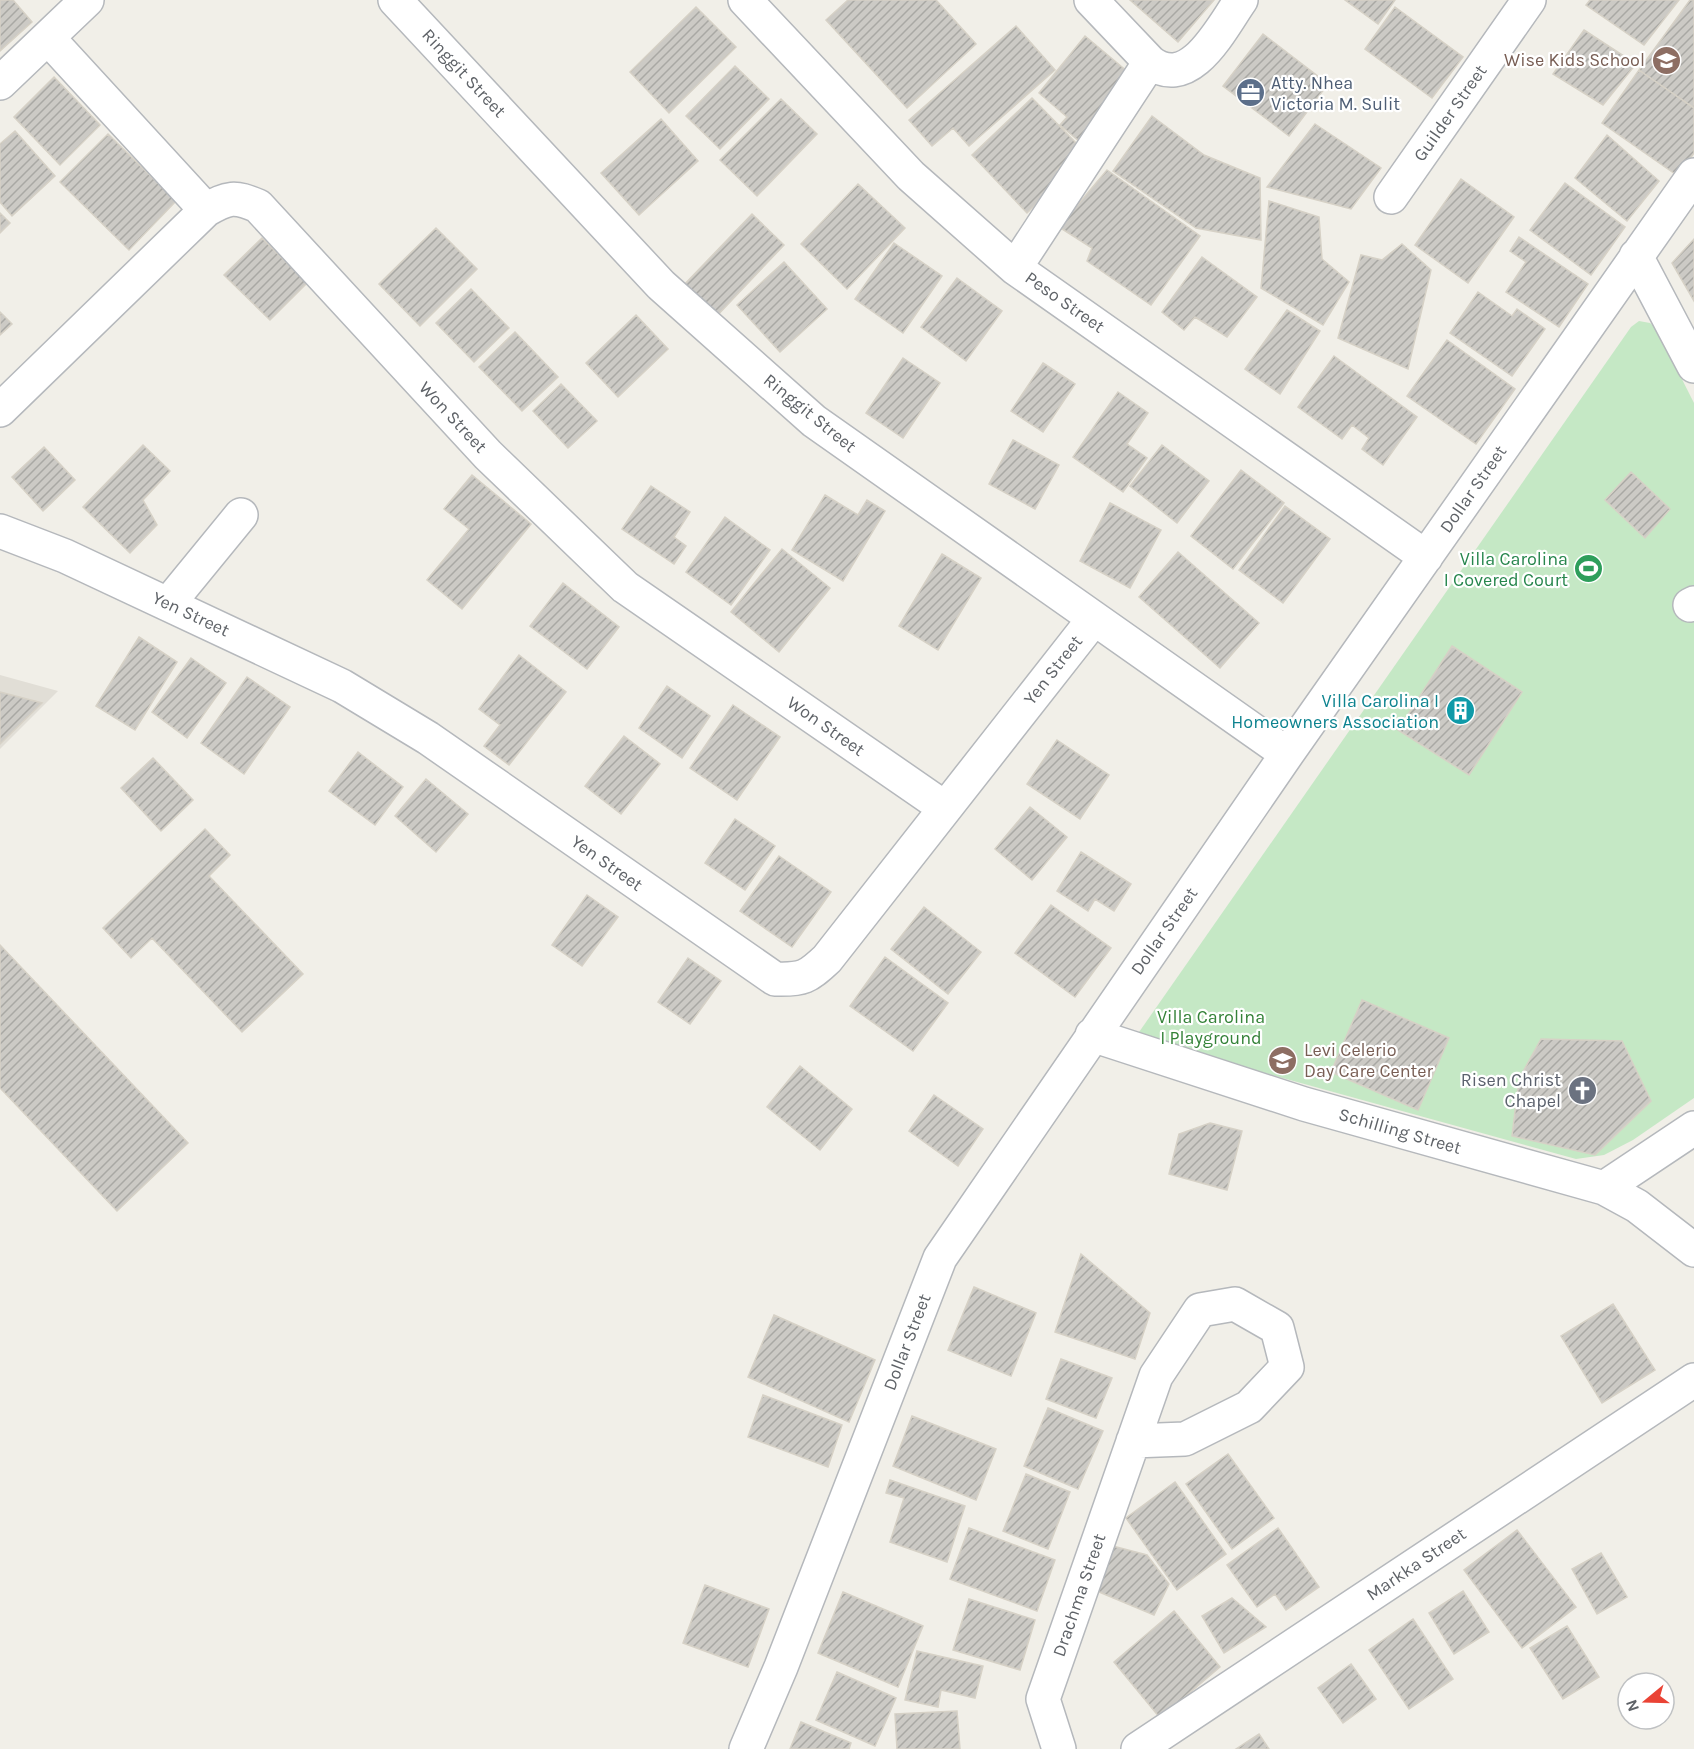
<svg xmlns="http://www.w3.org/2000/svg" width="1694" height="1749" viewBox="0 0 1694 1749" font-family="Karla,sans-serif">
<defs>
<pattern id="building-hatch" width="6" height="6" patternUnits="userSpaceOnUse" patternTransform="scale(1.5)"><rect width="6" height="6" fill="#cccac5"/><path d="M-1 1l2-2M0 6l6-6M5 7l2-2" fill="none" stroke="#a9a8a4"/></pattern>
</defs>
<rect width="100%" height="100%" fill="#f1efe8"/>
<!-- education -->
<path fill="#e1ded6" d="M0,675L58,691L0,749Z"/>
<!-- park -->
<path fill="#c5e8c5" d="M1639,321L1650,323L1656,328L1694,403V1098L1633,1140L1604,1155L1576,1159L1243,1067L1137,1035L1631,327Z"/>
<!-- building -->
<path fill="url(#building-hatch)" stroke="#d6d1c6" stroke-width="1.5" d="M0,0H13L32,22L0,51Z
M848,0H936L976,44L907,108L826,20Z
M1130,0H1214L1178,42Z
M1345,0H1395L1378,24Z
M1590,0H1679L1644,45L1586,5Z
M1690,0H1694V108L1639,70Z
M696,7L736,47L669,113L630,72Z
M1395,7L1463,57L1432,98L1365,49Z
M1016,26L1055,70L969,146L953,128L932,146L909,120Z
M1584,30L1636,64L1603,105L1553,74Z
M1263,34L1328,84L1289,136L1223,86Z
M1085,36L1134,77L1080,142L1060,125L1067,117L1039,93Z
M735,66L769,99L720,149L686,116Z
M1639,70L1694,108V153L1678,176L1602,123Z
M54,77L100,125L60,165L14,117Z
M1032,98L1080,147L1057,170L1064,177L1027,213L972,155Z
M781,99L817,134L757,196L720,160Z
M1152,116L1204,155L1260,178L1261,240L1196,228L1113,171Z
M661,119L698,161L639,215L601,173Z
M1315,124L1381,168L1351,209L1267,187Z
M15,131L55,176L12,216L0,202V144Z
M108,134L176,201L129,250L60,182Z
M1607,135L1659,181L1627,221L1575,178Z
M1107,170L1200,236L1151,305L1087,261L1092,248L1059,227Z
M1461,179L1514,217L1468,283L1415,245Z
M1565,183L1625,227L1591,275L1530,230Z
M858,184L905,228L847,289L801,244Z
M1269,201L1319,217L1322,259L1349,282L1323,325L1261,288Z
M0,213L10,223L0,233Z
M752,214L784,245L714,319L681,288Z
M436,228L477,269L420,326L379,284Z
M1519,237L1588,284L1559,327L1506,292L1526,262L1510,251Z
M262,238L307,283L270,320L224,275Z
M1694,239V301L1672,263Z
M894,243L942,276L903,333L855,299Z
M1402,244L1431,270L1408,369L1338,338L1361,255L1382,260Z
M1202,257L1257,297L1227,337L1195,317L1184,330L1162,312Z
M784,262L827,309L780,352L737,305Z
M957,278L1002,311L966,361L921,327Z
M471,289L509,328L474,362L436,323Z
M1478,292L1512,316L1517,309L1545,329L1512,376L1450,333Z
M1287,310L1320,331L1280,394L1245,369Z
M0,312L12,324L0,335Z
M636,315L668,349L618,397L586,363Z
M515,332L558,377L522,411L479,367Z
M1447,340L1515,389L1476,444L1407,396Z
M1334,356L1417,417L1383,465L1362,449L1369,438L1352,425L1342,439L1298,407Z
M903,358L940,383L903,438L866,413Z
M1043,363L1075,384L1043,432L1011,411Z
M561,384L597,421L568,448L533,411Z
M1118,392L1148,413L1127,444L1147,458L1123,492L1073,457Z
M1013,440L1059,465L1035,509L989,484Z
M143,445L170,471L143,500L157,525L130,553L83,507Z
M1162,445L1209,481L1177,523L1130,486Z
M44,447L75,480L43,511L12,477Z
M1241,470L1284,503L1233,569L1191,536Z
M1631,472L1670,509L1645,538L1605,500Z
M472,475L531,524L462,609L427,580L469,529L444,509Z
M651,486L690,512L674,537L686,546L674,564L622,529Z
M825,495L858,515L867,500L885,511L843,581L792,550Z
M1110,503L1161,530L1130,588L1080,561Z
M1285,506L1330,539L1283,603L1239,570Z
M725,517L770,550L731,605L686,572Z
M782,549L830,588L779,652L731,612Z
M1178,552L1259,623L1220,668L1139,597Z
M942,554L981,578L938,650L899,626Z
M563,583L619,627L587,669L530,626Z
M139,637L177,662L135,730L96,706Z
M1452,646L1522,692L1469,775L1398,730Z
M519,655L566,692L509,765L484,746L500,725L479,709Z
M191,658L226,683L187,738L152,712Z
M247,677L290,707L244,774L201,743Z
M667,686L710,716L682,758L639,728Z
M0,692L42,703L0,744Z
M733,705L780,737L737,800L690,768Z
M624,736L660,764L621,814L585,786Z
M1057,740L1109,775L1080,819L1027,784Z
M358,752L403,787L375,825L329,791Z
M153,758L193,800L161,831L121,788Z
M426,779L468,814L436,852L395,816Z
M1030,807L1067,837L1032,880L995,849Z
M735,819L775,846L745,890L705,863Z
M205,829L230,855L209,876L303,974L242,1032L152,938L131,958L103,928Z
M1081,852L1131,884L1114,911L1095,899L1088,911L1057,891Z
M779,856L831,892L792,947L740,911Z
M587,895L618,917L582,966L552,945Z
M1051,905L1111,948L1075,997L1015,953Z
M924,907L981,952L948,994L891,949Z
M0,945L188,1143L117,1211L0,1088Z
M885,957L948,1003L913,1051L850,1006Z
M688,958L721,981L690,1024L658,1002Z
M1362,1000L1449,1038L1418,1110L1331,1072Z
M1541,1039L1622,1041L1651,1101L1595,1155L1512,1136L1519,1079Z
M800,1066L852,1109L820,1150L767,1107Z
M934,1095L983,1129L958,1166L909,1131Z
M1210,1123L1242,1131L1227,1190L1169,1174L1179,1134Z
M1081,1254L1150,1313L1135,1359L1055,1332Z
M974,1287L1036,1313L1011,1376L948,1350Z
M1613,1304L1655,1370L1602,1403L1561,1336Z
M774,1315L875,1360L849,1422L748,1377Z
M1061,1359L1112,1378L1096,1418L1046,1399Z
M763,1395L842,1425L828,1467L748,1437Z
M1048,1408L1103,1431L1078,1489L1024,1466Z
M912,1416L996,1449L976,1500L893,1466Z
M1228,1454L1274,1518L1232,1549L1186,1484Z
M1026,1474L1070,1492L1048,1549L1003,1531Z
M890,1480L965,1506L947,1562L890,1542L904,1498L886,1493Z
M1175,1482L1226,1554L1177,1590L1126,1518Z
M969,1528L1055,1560L1037,1611L950,1579Z
M1278,1528L1319,1587L1286,1610L1275,1594L1257,1607L1227,1565Z
M1517,1530L1576,1607L1522,1648L1464,1570Z
M1105,1544L1147,1555L1169,1584L1154,1615L1092,1589Z
M1601,1553L1627,1597L1597,1614L1572,1569Z
M705,1585L769,1609L748,1667L683,1643Z
M1463,1591L1489,1632L1454,1654L1429,1613Z
M843,1592L923,1626L898,1687L818,1653Z
M1232,1598L1266,1627L1224,1653L1202,1616Z
M969,1599L1035,1620L1020,1670L953,1650Z
M1174,1611L1220,1667L1160,1718L1114,1662Z
M1413,1619L1453,1679L1409,1709L1369,1650Z
M1567,1626L1599,1677L1563,1699L1530,1648Z
M917,1651L983,1666L975,1698L941,1690L938,1707L905,1700Z
M1351,1664L1376,1699L1343,1723L1318,1688Z
M837,1672L896,1698L875,1746L816,1720Z
M957,1711L960,1749H897L895,1714Z
M801,1722L851,1743L849,1749H790Z
M1259,1734L1269,1749H1236Z"/>
<g fill="none" stroke-linecap="round" stroke-linejoin="round">
<defs>
<path id="minor" d="M395,0L661,285L814,421L1287,754
M745,0L911,176L1015,268L1426,557
M1091,0L1150,62C1190,93 1222,27 1241,0
M48,38L206,210
M0,83L87,0
M1391,197L1529,0
M1636,256L1694,366
M1015,268L1150,62
M0,410L206,210C229,197 234,196 258,206L488,455L625,587L945,808
M0,531L65,556L342,686L428,738L775,979C803,980 808,977 827,959L1093,620
M169,603L241,515
M1690,605L1694,603
M1092,1035L1304,1104L1604,1188L1637,1206L1694,1250
M1604,1188L1694,1128
M746,1749L781,1667L940,1258L1287,754L1694,175
M1059,1749L1043,1699L1156,1376L1200,1310L1235,1304L1277,1328L1287,1367L1249,1407L1185,1439L1133,1441
M1138,1749L1694,1380"/>
</defs>
<!-- minor casing -->
<use href="#minor" stroke="#b5b8bc" stroke-width="36"/>
<!-- minor -->
<use href="#minor" stroke="#fff" stroke-width="33"/>
</g>
<!-- icons -->
<defs>
<symbol id="school-disc" viewBox="-11 -11 22 22"><circle r="9.5" fill="#8d6e63" stroke="#fff"/><path d="M0-5L7-2L0 1L-7-2ZM-4 1L0 2.5L4 1V4Q0 6-4 4Z" fill="#fff"/></symbol>
<symbol id="office-disc" viewBox="-11 -11 22 22"><circle r="9.5" fill="#5c6f8a" stroke="#fff"/><path d="M-6-3h4V-5.5h4V-3h4V5H-6ZM-1-4.5V-3h2v-1.5ZM-6 0V1H6V0Z" fill="#fff"/></symbol>
<symbol id="stadium-disc" viewBox="-11 -11 22 22"><circle r="9.5" fill="#2e9e5b" stroke="#fff"/><path d="M0-5a6.5 5 0 1 0 0 10a6.5 5 0 1 0 0-10ZM-3.5-1.8h7v3.6h-7Z" fill="#fff"/></symbol>
<symbol id="building-disc" viewBox="-11 -11 22 22"><circle r="9.5" fill="#0f9aa8" stroke="#fff"/><path d="M-4-6H4V6H1V3H-1V6H-4ZM-2.5-4.3h1.7v1.8h-1.7ZM.8-4.3h1.7v1.8H.8ZM-2.5-1h1.7V.8h-1.7ZM.8-1h1.7V.8H.8Z" fill="#fff"/></symbol>
<symbol id="church-disc" viewBox="-11 -11 22 22"><circle r="9.5" fill="#6b7280" stroke="#fff"/><path d="M-1.2-6h2.4v3.5h3.3v2.4h-3.3V6h-2.4V-.1h-3.3v-2.4h3.3Z" fill="#fff"/></symbol>
</defs>
<g fill-rule="evenodd">
<use href="#school-disc" x="1650" y="44" width="33" height="33"/>
<use href="#office-disc" x="1234" y="76" width="33" height="33"/>
<use href="#stadium-disc" x="1572" y="552" width="33" height="33"/>
<use href="#building-disc" x="1444" y="694" width="33" height="33"/>
<use href="#school-disc" x="1266" y="1044" width="33" height="33"/>
<use href="#church-disc" x="1566" y="1074" width="33" height="33"/>
</g>
<g text-anchor="middle" stroke-width="4.5" stroke-linejoin="round" paint-order="stroke">
<!-- education labels -->
<g font-size="18" fill="#785e54" stroke="#fff" text-anchor="end">
<text x="1645" y="66">Wise Kids School</text>
<text x="1304" y="1056" text-anchor="start">Levi Celerio<tspan x="1304" dy="21">Day Care Center</tspan></text>
</g>
<!-- street labels -->
<g font-size="18" fill="#5f6368" stroke="#fff">
<text transform="translate(464 73) rotate(47)" y="6">Ringgit Street</text>
<text transform="translate(1450 113) rotate(-55)" y="6">Guilder Street</text>
<text transform="translate(1065 302) rotate(35)" y="6">Peso Street</text>
<text transform="translate(810 413) rotate(39)" y="6">Ringgit Street</text>
<text transform="translate(453 417) rotate(47)" y="6">Won Street</text>
<text transform="translate(1473 489) rotate(-55)" y="6">Dollar Street</text>
<text transform="translate(191 614) rotate(25)" y="6">Yen Street</text>
<text transform="translate(1053 670) rotate(-52)" y="6">Yen Street</text>
<text transform="translate(826 726) rotate(35)" y="6">Won Street</text>
<text transform="translate(607 863) rotate(35)" y="6">Yen Street</text>
<text transform="translate(1164 931) rotate(-55)" y="6">Dollar Street</text>
<text transform="translate(1400 1131) rotate(16)" y="6">Schilling Street</text>
<text transform="translate(907 1342) rotate(-69)" y="6">Dollar Street</text>
<text transform="translate(1416 1564) rotate(-34)" y="6">Markka Street</text>
<text transform="translate(1079 1595) rotate(-71)" y="6">Drachma Street</text>
</g>
<!-- service labels -->
<g font-size="18" fill="#4e5e75" stroke="#fff" text-anchor="start">
<text x="1271" y="89">Atty. Nhea<tspan x="1271" dy="21">Victoria M. Sulit</tspan></text>
</g>
<!-- leisure labels -->
<g font-size="18" fill="#27864d" stroke="#fff" text-anchor="end">
<text x="1568" y="565">Villa Carolina<tspan x="1568" dy="21">I Covered Court</tspan></text>
</g>
<!-- culture labels -->
<g font-size="18" fill="#0d838f" stroke="#fff" text-anchor="end">
<text x="1439" y="707">Villa Carolina I<tspan x="1439" dy="21">Homeowners Association</tspan></text>
</g>
<!-- park labels -->
<g font-size="18" fill="#348238" stroke="#fff">
<text x="1211" y="1023">Villa Carolina<tspan x="1211" dy="21">I Playground</tspan></text>
</g>
<!-- worship labels -->
<g font-size="18" fill="#5b616d" stroke="#fff" text-anchor="end">
<text x="1561" y="1086">Risen Christ<tspan x="1561" dy="21">Chapel</tspan></text>
</g>
</g>
<!-- north arrow -->
<g transform="translate(1646 1701) rotate(251)"><circle r="28" fill="#ffffff" stroke="#bfc1c3" stroke-width="1.5"/>
<path d="M0-4.5L10 22L0 15L-10 22Z" fill="#ea4335"/>
<text y="-9" font-size="16" font-weight="bold" text-anchor="middle" fill="#5f6368">N</text>
</g>
</svg>
